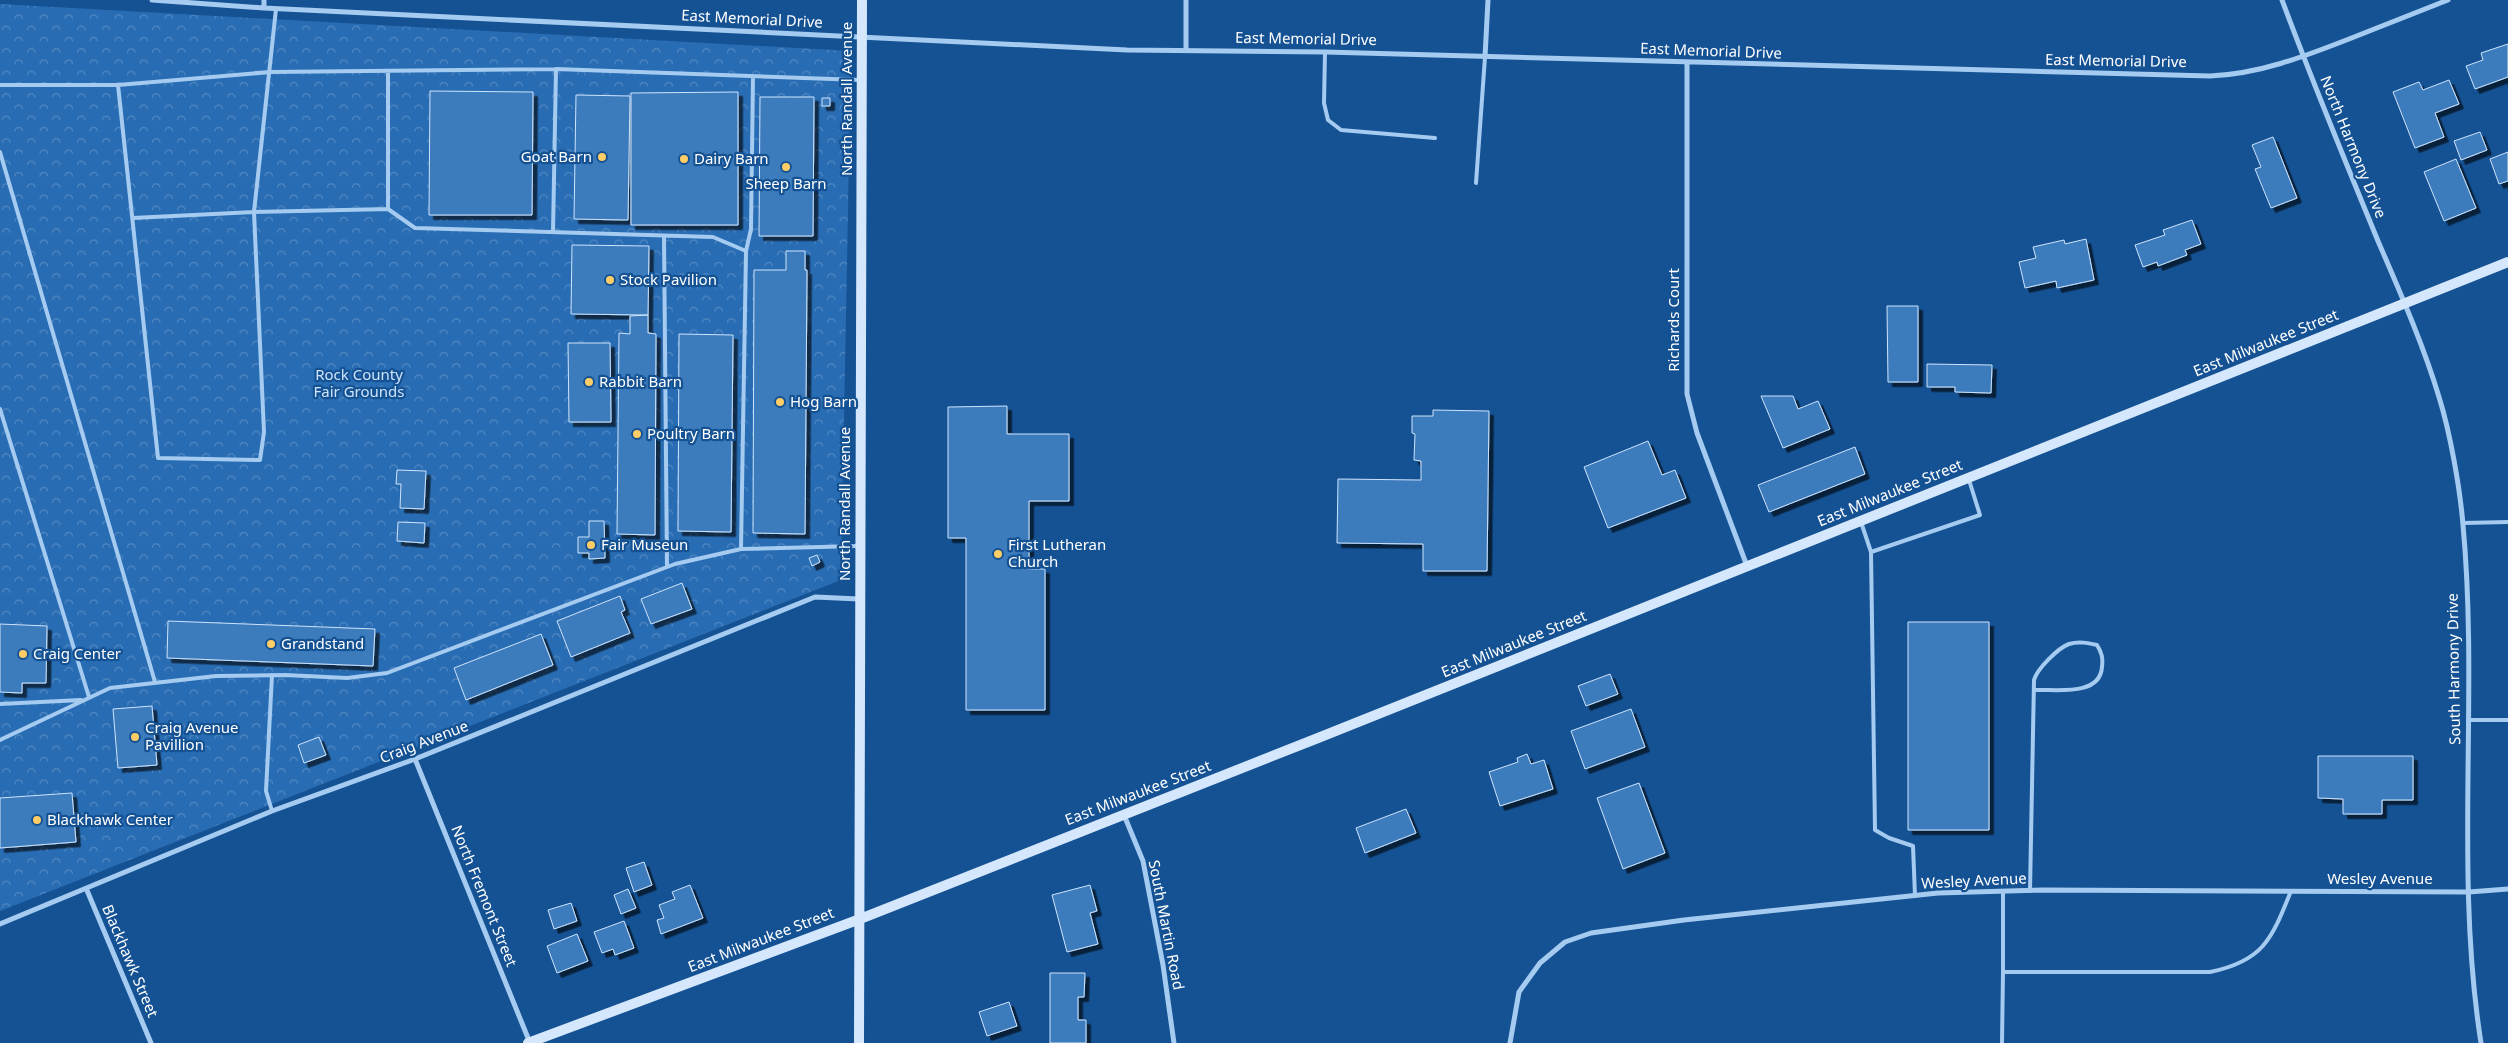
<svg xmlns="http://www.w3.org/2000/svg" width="2508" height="1043" viewBox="0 0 2508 1043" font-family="'Noto Sans',sans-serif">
<defs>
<pattern id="forest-crowns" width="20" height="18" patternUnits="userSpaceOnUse" patternTransform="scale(1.25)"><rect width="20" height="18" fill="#286cb3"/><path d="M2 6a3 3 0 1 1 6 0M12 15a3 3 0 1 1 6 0" fill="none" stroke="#5389c2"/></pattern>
<filter id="shadow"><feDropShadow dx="4.5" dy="4.5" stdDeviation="0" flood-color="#0009"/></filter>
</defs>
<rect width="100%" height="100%" fill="#155294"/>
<!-- forest -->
<path fill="url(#forest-crowns)" d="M0,4L851,51L841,580L0,911Z"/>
<!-- building -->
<path fill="#3e7bbc" stroke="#cde4fc" filter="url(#shadow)" d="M2508,44V77L2475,89L2466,66L2483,60L2481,53Z
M2449,80L2459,104L2435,113L2444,137L2415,148L2393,92L2419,82L2423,90Z
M430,91L533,92L532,215H429Z
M738,92V225H631V93Z
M576,95L630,96L628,220L574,219Z
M760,97H814L813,236H759Z
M822,98H830V106H822Z
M2480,132L2487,150L2461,160L2454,141Z
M2273,137L2297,198L2271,208L2255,169L2261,167L2252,145Z
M2508,152V181L2499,184L2490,159Z
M2456,159L2476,208L2444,221L2424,172Z
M2192,220L2201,244L2185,250L2187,255L2158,266L2157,262L2143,267L2135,245L2165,235L2163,230Z
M2086,239L2094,280L2057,288L2056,281L2025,288L2019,262L2036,258L2033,247L2064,240L2065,244Z
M572,245L649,246L648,315L571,314Z
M786,251H805V270H807L805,534L753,533L754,270H786Z
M1887,306H1918V382H1888Z
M648,315V333L656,334L655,535L617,534L619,333L630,334V316Z
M679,334L733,335L731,532L678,531Z
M568,343H610L611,422H569Z
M1927,364L1992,365L1991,393L1955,392V387H1927Z
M1761,396H1793L1798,409L1818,401L1830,429L1783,448Z
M1007,406V434H1069V501H1029V569H1045V710H966V538H948V407Z
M1433,410L1489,411L1487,571H1423V544L1337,543L1338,479L1421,480V461L1414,460L1415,434L1412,433V416H1433Z
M1648,441L1662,475L1675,470L1686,498L1608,528L1584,467Z
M1855,447L1865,474L1769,512L1758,485Z
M397,470L426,471L424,509L400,508L401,484H396Z
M589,521H604L605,558L589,559V553H578V537H589Z
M398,522L425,523L424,543L397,541Z
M817,555L820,562L812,566L809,558Z
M682,583L692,609L651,624L641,599Z
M620,596L625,610L621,612L630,633L571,657L557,621Z
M168,621L375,629L373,666L167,658Z
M1908,622H1989V830H1908Z
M0,624L47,626L46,683H22V693L0,692Z
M541,634L553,665L466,700L454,668Z
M1610,674L1618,694L1586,706L1578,686Z
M152,706L157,765L118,768L113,709Z
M1631,709L1645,747L1585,769L1571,731Z
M319,737L326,755L304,763L298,745Z
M1527,754L1531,764L1544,760L1553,789L1500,806L1489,772L1518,762L1517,758Z
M2318,756H2413V800H2382V814H2343V799L2318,798Z
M1639,783L1665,853L1623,869L1597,798Z
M72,793L76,842L0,848V798Z
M1406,809L1416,833L1365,853L1356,828Z
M644,862L652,885L634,892L626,868Z
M690,885L703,918L661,934L657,920L664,918L659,905L675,899L672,892Z
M1090,885L1097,911L1090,913L1098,944L1067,952L1052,895Z
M628,889L636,908L621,914L614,895Z
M571,903L577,921L554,929L548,910Z
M624,921L634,948L615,955L613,949L602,953L594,932Z
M577,934L588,961L557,973L547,946Z
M1050,973H1085L1084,997H1078V1020H1086V1043H1050Z
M1009,1002L1017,1026L987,1036L979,1012Z"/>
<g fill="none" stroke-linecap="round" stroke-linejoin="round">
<!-- lane -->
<path stroke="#a5cbf1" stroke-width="4" d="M1325,52L1324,103L1328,120L1341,130L1435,138
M388,71V209
M0,85H118L270,72L556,69L860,80
M118,85L158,458L260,460L264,432L254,212L276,9
M0,152L155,682
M1476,183L1485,57
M133,218L254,212L388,209L415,228L713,237L746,251
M553,232L556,69
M664,236L667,567
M0,409L89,697
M1861,522L1871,552L1875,830L1889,838L1913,846L1915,896
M2463,523L2508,522
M741,549L746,251L751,229L753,77
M1871,552L1980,515L1969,480
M272,675L266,791L272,811
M0,704L81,700
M2468,720H2508
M0,740L110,688L216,676L285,675L347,678L387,673L675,564L741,549L859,546
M2003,891V972H2210C2264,961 2272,938 2291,891
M2030,891L2034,680C2037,669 2058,648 2069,644C2079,641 2088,643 2097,645C2102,653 2103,658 2102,667C2100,697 2055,689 2034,690
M2002,1043L2003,972"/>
<!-- street -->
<path stroke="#a5cbf1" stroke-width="5" d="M152,0L264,8L1127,50L1325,52L2210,76C2259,74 2303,57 2349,39C2382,26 2415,13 2448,0
M2282,0C2312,81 2345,161 2378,241C2400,292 2423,344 2439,397C2450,432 2460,488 2463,525C2479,697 2454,872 2481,1043
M264,8V0
M1186,49V0
M1485,57L1488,0
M1687,63V394L1697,433L1747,566
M415,759L530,1043
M1124,815L1143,861L1163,965L1174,1043
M86,888L151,1043
M0,924L272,811L415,759L815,597L859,599
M1510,1043L1519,992L1540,963L1565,942L1591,933L1684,920L1938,893L2044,890L2469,892L2508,889"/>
<!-- secondary -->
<path stroke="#d4e7fc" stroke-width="10" d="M528,1043L860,919L1318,738L2508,262
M859,1043L862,0"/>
</g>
<!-- markers -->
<g fill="#ffcd66" stroke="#155294" stroke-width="2">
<circle cx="602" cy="157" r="5"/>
<circle cx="684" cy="159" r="5"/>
<circle cx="786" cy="167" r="5"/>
<circle cx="610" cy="280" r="5"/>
<circle cx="589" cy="382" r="5"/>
<circle cx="780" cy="402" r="5"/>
<circle cx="637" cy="434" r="5"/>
<circle cx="591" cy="545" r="5"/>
<circle cx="998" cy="554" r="5"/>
<circle cx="271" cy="644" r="5"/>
<circle cx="23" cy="654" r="5"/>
<circle cx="135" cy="737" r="5"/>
<circle cx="37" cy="820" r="5"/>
</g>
<g text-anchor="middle" stroke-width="4.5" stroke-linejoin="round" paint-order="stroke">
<!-- street labels -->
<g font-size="15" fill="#fff" stroke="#155294">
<text transform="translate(752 19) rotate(3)" y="5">East Memorial Drive</text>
<text transform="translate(1306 39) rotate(1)" y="5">East Memorial Drive</text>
<text transform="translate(1711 51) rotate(2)" y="5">East Memorial Drive</text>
<text transform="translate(2116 61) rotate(1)" y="5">East Memorial Drive</text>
<text transform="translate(847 99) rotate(-90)" y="5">North Randall Avenue</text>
<text transform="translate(2353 147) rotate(68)" y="5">North Harmony Drive</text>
<text transform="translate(1674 320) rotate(-90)" y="5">Richards Court</text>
<text transform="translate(2266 343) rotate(-22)" y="5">East Milwaukee Street</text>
<text transform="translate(1890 493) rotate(-22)" y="5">East Milwaukee Street</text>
<text transform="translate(845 504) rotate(-90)" y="5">North Randall Avenue</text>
<text transform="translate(1514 644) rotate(-22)" y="5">East Milwaukee Street</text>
<text transform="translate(2454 669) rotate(-91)" y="5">South Harmony Drive</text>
<text transform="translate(424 742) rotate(-21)" y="5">Craig Avenue</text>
<text transform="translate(1138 793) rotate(-21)" y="5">East Milwaukee Street</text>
<text x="2380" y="884">Wesley Avenue</text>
<text transform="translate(1974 881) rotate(-3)" y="5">Wesley Avenue</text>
<text transform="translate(484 896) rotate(68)" y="5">North Fremont Street</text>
<text transform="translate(1166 925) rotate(79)" y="5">South Martin Road</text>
<text transform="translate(761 940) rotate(-21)" y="5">East Milwaukee Street</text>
<text transform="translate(130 961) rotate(67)" y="5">Blackhawk Street</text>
</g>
<!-- poi labels -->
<g font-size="15" fill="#fff" stroke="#155294" text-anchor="start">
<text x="592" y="162" text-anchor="end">Goat Barn</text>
<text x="694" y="164">Dairy Barn</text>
<text x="786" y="189" text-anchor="middle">Sheep Barn</text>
<text x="620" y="285">Stock Pavilion</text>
<text x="599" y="387">Rabbit Barn</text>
<text x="790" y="407">Hog Barn</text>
<text x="647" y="439">Poultry Barn</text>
<text x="601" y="550">Fair Museun</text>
<text x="1008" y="550">First Lutheran<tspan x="1008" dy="17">Church</tspan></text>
<text x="281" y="649">Grandstand</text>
<text x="33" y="659">Craig Center</text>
<text x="145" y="733">Craig Avenue<tspan x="145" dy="17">Pavillion</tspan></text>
<text x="47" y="825">Blackhawk Center</text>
</g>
<!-- park labels -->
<g font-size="15" fill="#cde4fc" stroke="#155294">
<text x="359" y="380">Rock County<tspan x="359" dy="17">Fair Grounds</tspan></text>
</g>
</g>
</svg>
